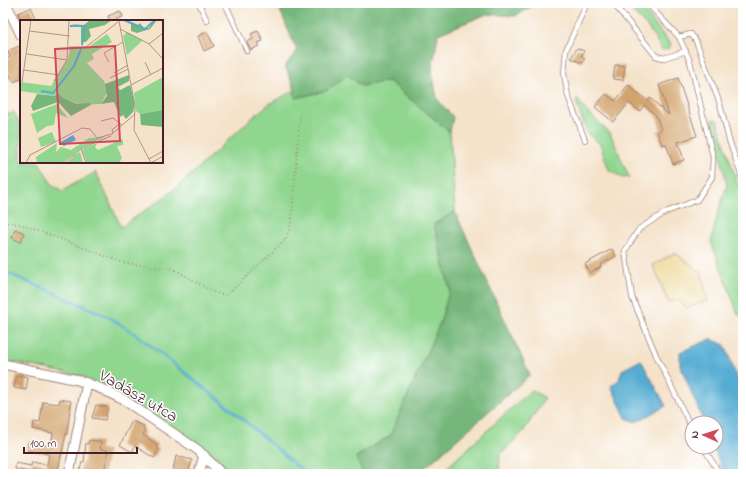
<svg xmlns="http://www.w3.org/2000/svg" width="746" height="477" viewBox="0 0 746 477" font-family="'Indie Flower',sans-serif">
<rect width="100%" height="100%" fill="#fff"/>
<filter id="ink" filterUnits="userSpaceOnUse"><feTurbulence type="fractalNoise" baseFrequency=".025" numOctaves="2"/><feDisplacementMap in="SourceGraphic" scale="8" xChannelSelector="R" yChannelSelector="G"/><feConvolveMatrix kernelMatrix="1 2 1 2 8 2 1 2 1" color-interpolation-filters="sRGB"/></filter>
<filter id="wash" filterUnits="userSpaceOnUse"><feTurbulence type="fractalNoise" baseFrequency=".012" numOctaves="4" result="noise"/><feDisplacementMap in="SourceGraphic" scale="16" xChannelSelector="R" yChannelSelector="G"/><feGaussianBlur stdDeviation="0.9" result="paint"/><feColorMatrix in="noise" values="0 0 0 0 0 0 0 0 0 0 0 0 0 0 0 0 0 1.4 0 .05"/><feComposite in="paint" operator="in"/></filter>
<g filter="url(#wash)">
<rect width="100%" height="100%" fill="#f4e2c9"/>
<!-- green -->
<path fill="#90d68f" stroke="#6d7a5d" d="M624,3H638L671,45L668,49L662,50L649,29Z
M347,75L362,86L389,81L450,132L455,212L434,224L450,289L440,323L390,436L356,457L363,474H230L201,448L80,376L3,360V102L8,115L14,112L21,127V162H39L51,183L62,191L96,172L121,227L166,196L182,183L253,117L269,104L295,90V98L326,91Z
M577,98L585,110L610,133L629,177L623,178L609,170L600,144L587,133L576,102Z
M712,119L717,120L743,201V317L738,314L711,242L718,212L727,185Z
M531,390L545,398L523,432L500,455L499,474H440Z"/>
<!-- forest -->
<path fill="#74b77a" stroke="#5f6b52" d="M277,3H538L515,16L487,14L438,34L432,71L437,99L453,117L450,132L389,81L362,86L347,75L326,91L295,98V90L285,66L297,51Z
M455,212L530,375L420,472V474H363L356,457L390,436L440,323L450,289L434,224Z"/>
<!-- sand -->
<path fill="#eeda9e" stroke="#9c7c64" d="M675,253L701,272L708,301L687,308L678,300L668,302L653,265Z"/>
<!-- water -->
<path fill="#55acd2" stroke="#50667e" d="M711,339L725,345L743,395V474H724L713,447H716V423H704L680,365V352Z
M641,360L666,406L636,422L626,418L611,386L619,380L622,370Z"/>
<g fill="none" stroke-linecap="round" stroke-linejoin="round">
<!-- stream -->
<path stroke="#55acd2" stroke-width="2.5" d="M3,271L107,316L137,335L231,409L306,474"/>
</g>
<g id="blocks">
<!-- building -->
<path fill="#d2a36a" d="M31,8L37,21H22L18,13Z
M120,11L123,16L116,20L117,21H110L108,16Z
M258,31L263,41L258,43L259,46L251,50L247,42L253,39L251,34Z
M207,32L214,46L204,51L198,36Z
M19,46L21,51V79L13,82L7,67L3,69V60L10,57L8,51Z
M577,48L584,51L581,56L585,58L582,63L571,58Z
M615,65L625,66L623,80L613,79Z
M678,78L697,136L678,142L684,160L673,164L666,144L662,145L657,131L661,130L656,115L644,105L640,111L629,103L613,122L595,107L606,94L615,101L628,85L648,101L650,98L669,115L659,85Z
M15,229L24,233L21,242L12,238Z
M612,249L616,256L600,265L601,267L590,273L585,264Z
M17,375L28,377L26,390L14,388Z
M60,399L71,401L67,434H66L57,474H31L30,472L15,469L16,463L31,466L32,462L47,465L49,454L27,450L29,442L51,446L53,433L33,429L34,422L40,423L43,402L59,404Z
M96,405L108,407L105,420L92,418Z
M132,421L144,426L143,429L145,431L143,435L158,445L156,447L159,449L154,458L135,446L132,452L120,445Z
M89,440L101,442L100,449L108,450L104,474H79L82,462H84L86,443L88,444Z
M176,456L192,460L188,474L173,470Z"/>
</g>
</g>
<g filter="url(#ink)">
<use href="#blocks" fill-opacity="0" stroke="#9f807a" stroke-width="1"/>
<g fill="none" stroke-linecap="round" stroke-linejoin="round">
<defs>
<path id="lane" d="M199,3L207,21
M225,3L247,51
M613,3L656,56L664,58L686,51
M647,3L679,37L690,61L713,157L712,177L697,200L666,212L639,229L625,251L632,297L656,355L692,429
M679,37L691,34L696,41L720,104L729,140L743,180
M585,140L568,96L564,74L566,50L587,3
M703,447L720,474"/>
<path id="street" d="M6,3L21,35
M3,364L78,380L102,389L124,400L198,450L222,474
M69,474L87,383
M199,474L204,455"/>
</defs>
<!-- lane casing -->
<use href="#lane" stroke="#9f807a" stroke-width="6"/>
<!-- street casing -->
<use href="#street" stroke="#9f807a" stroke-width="11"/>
<!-- path -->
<path stroke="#9f807a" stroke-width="1.5" stroke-dasharray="1 3" stroke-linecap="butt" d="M3,222L20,224L124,263L174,269L215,293L225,295L231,291L285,240L289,231L292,217L300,115"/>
<!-- lane -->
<use href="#lane" stroke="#fff" stroke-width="4.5"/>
<!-- street -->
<use href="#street" stroke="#fff" stroke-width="9"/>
</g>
</g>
<g text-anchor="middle" stroke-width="3" stroke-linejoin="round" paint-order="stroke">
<!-- street labels -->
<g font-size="17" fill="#4a1f2b" stroke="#fff">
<text transform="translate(139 395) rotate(30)" y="6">Vadász utca</text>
</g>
</g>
<!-- overview -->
<g transform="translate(20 20)">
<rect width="143" height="143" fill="#f4e2c9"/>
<path d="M107,12L123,20L107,35L103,16ZM87,14L92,22L72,34L74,39L67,43L84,61L88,71L81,84L61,85L42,78L39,74L35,76L0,71V62L31,66L48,39L50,28H67ZM143,57V90L120,94L116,91L114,73ZM37,84L48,98L36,93L34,105L27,106L17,113L11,94ZM32,112L36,122L21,127L18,118ZM85,117L63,127L43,143H17L16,137L37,123L36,132L41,127L51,130L69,118ZM103,119V125L97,126L102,138L99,143H67L62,130L64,128L77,123L75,127L78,130ZM60,132L63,143H47L55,135Z" fill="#90d68f"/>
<path d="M70,0H92L85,5L69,9L71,16L66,22H62L61,26V6L50,4L64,5ZM103,0H107L117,6L120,3L124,8H129L134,0H137L130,9L117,13L111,11V4ZM109,55V61L98,67L100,70L110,65L115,84L113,92L106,99L103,95L100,97L94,82L81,84L87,76L85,64ZM17,74L35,76L39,74L43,78L57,84L70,83L71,85L51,96L38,82L13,91L11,86ZM143,90V107L121,105L120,94Z" fill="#74b77a"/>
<path d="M53,115L56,120L44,126L39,123Z" fill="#55acd2"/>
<path fill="none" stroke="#55acd2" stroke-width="2" d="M104,0L125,9L135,0M50,6H65L62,25M21,71L33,73L54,46L61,29"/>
<path fill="none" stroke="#b0948a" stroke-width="1" d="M99,1L115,86L114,110L131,143M100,9L129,24L143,39M9,11L50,16M129,24L143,13M49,27H66L98,2M7,34L47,40M89,42L84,33L103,22M125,42L131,55M4,50L39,55M94,53L108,45M90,58L108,49M34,61L47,40L49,0M2,62L11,0M111,65L143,48M81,101L93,98L102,105M93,113L92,110L100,103M61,129L66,143M129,139L143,131M6,143L10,135L62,108L70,109L77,118L92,114L115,94M45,143L62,128L91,116M131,143L143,136"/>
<path fill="#d1495b" fill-opacity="0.15" stroke="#d1495b" stroke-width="2" d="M95,26L100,121L40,124L35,29Z"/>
<rect width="143" height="143" fill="none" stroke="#4a1f2b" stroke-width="2"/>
</g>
<!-- margin -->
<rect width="746" height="477" fill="none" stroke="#fff" stroke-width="16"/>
<!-- north arrow -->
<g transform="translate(704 435) rotate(273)"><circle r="19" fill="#ffffff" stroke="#b7a5aa"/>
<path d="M0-3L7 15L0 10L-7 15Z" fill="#d1495b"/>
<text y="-6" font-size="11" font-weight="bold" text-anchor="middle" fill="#4a1f2b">N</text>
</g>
<!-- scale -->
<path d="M24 447v6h113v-6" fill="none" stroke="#4a1f2b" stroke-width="2"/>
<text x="30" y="447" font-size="12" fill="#4a1f2b" stroke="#ffffff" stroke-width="3" paint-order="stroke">100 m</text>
</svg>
